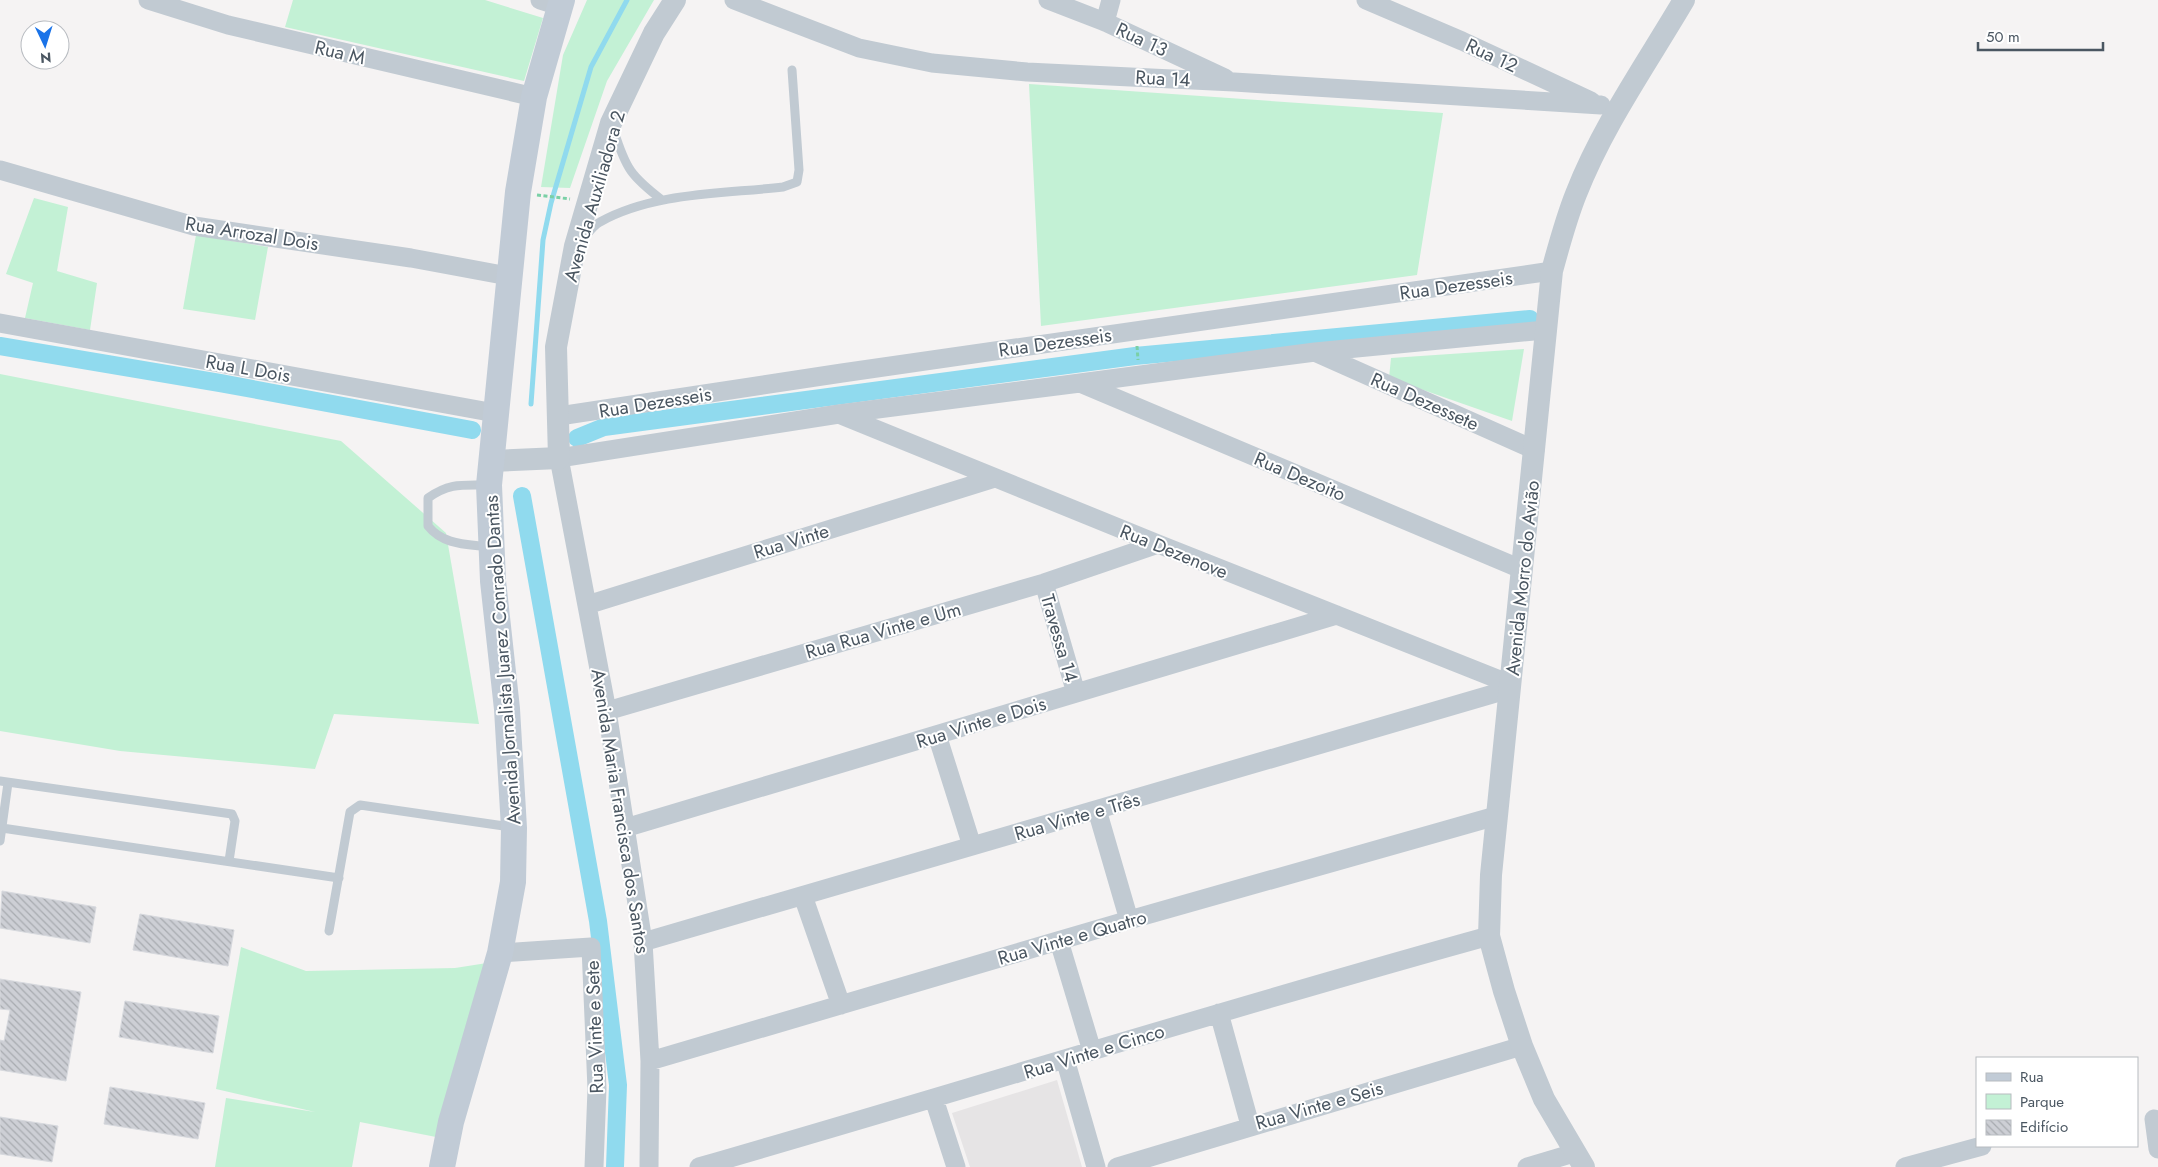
<svg xmlns="http://www.w3.org/2000/svg" width="2158" height="1167" viewBox="0 0 2158 1167" font-family="Jost,sans-serif">
<defs>
<pattern id="building-back-hatch" width="6" height="6" patternUnits="userSpaceOnUse" patternTransform="scale(1.25)"><rect width="6" height="6" fill="#cdcfd5"/><path d="M-1 5l2 2M0 0l6 6M5-1l2 2" fill="none" stroke="#a8abb0"/></pattern>
</defs>
<rect width="100%" height="100%" fill="#f5f3f3"/>
<!-- education -->
<path fill="#e6e4e5" d="M1057,1080L1082,1167H970L952,1113Z"/>
<!-- green -->
<path fill="#c3f1d5" d="M293,0H485L543,18L524,81L285,27Z
M587,0H654L607,81L570,188L541,187L563,55Z
M1029,84L1443,113L1417,275L1041,326Z
M34,198L68,207L57,271L97,283L90,330L25,318L33,283L6,274Z
M196,235L268,247L255,320L183,309Z
M1524,349L1512,421L1389,378L1391,358Z
M0,374L341,441L446,533L479,724L334,714L315,769L120,751L0,731Z
M241,947L306,971L455,968L487,963L436,1137L360,1122L352,1167H215L226,1098L315,1112L216,1089Z"/>
<g fill="none" stroke-linecap="round" stroke-linejoin="round">
<!-- stream -->
<path stroke="#90daee" stroke-width="5" d="M531,404L543,240L551,203L591,67L627,0"/>
<!-- canal -->
<path stroke="#90daee" stroke-width="18" d="M0,346L220,383L472,430
M577,438L604,427L1135,356L1530,319
M522,496L598,921L618,1085L615,1167"/>
</g>
<!-- building -->
<path fill="url(#building-back-hatch)" stroke="#d7d9de" d="M2,891L96,907L90,943L0,928Z
M140,914L234,930L228,966L133,950Z
M0,979L81,992L66,1081L0,1070V1040L4,1041L10,1010L0,1009Z
M125,1001L219,1016L213,1053L119,1037Z
M110,1087L205,1103L198,1139L104,1124Z
M0,1117L58,1126L52,1162L0,1154Z"/>
<g fill="none" stroke-linecap="round" stroke-linejoin="round">
<!-- path -->
<path stroke="#7ad0a6" stroke-width="3" stroke-dasharray="4 2.5" stroke-linecap="butt" d="M537,195L570,199
M1137,346L1138,360"/>
<!-- service -->
<path stroke="#c1cad2" stroke-width="9" d="M614,131C626,169 631,176 662,200
M584,238C589,232 594,225 600,222C654,192 723,194 783,187L797,182L799,170L792,70
M486,485C462,485 449,483 428,498V526C443,545 466,544 489,547
M0,781L232,814L235,821L229,861
M2,828L339,878
M0,841L8,783
M329,931L350,812L360,805L511,827"/>
<!-- minor -->
<path stroke="#c1cad2" stroke-width="19" d="M148,0L228,25L534,97
M540,0L559,6
M734,0L859,48L932,63L1027,72L1234,82L1601,105
M1048,0L1105,22L1225,78
M1366,0L1462,41L1591,101
M1105,22L1111,0
M0,170L194,226L411,258L508,276
M0,323L495,413
M1317,353L1535,450
M1080,383L1521,569
M841,415L1158,544L1510,684
M559,416L842,373L1552,271
M1044,583L1076,693
M587,605L995,478
M607,711L1044,583L1158,544
M937,735L972,846
M1097,810L1129,920
M625,828L1337,615
M803,896L841,1005
M1059,941L1092,1051
M643,942L1510,689
M500,953L591,947L597,1089L594,1167
M1219,1013L1250,1125
M1065,1059L1096,1167
M650,1061L1129,920L1496,816
M934,1099L956,1167
M2154,1119L2158,1149
M649,1167L650,1061L643,942L607,711L559,458L839,414L1080,383L1315,352L1545,330
M699,1167C963,1091 1224,1009 1489,936
M1117,1167L1522,1046
M1527,1167L1574,1153
M1905,1167L1982,1146"/>
<!-- tertiary -->
<path stroke="#c1cad2" stroke-width="22" d="M491,461L559,458L556,347L575,246L611,123L654,33L675,0
M1584,1167L1544,1099L1522,1046L1504,991L1489,936L1491,875L1552,271C1559,245 1566,219 1576,194C1603,125 1647,63 1684,0"/>
<!-- secondary -->
<path stroke="#c1cbd6" stroke-width="26" d="M442,1167L451,1122L500,953L513,882L514,828L507,709L493,581L489,485L518,192L534,97L562,0"/>
</g>
<g text-anchor="middle" stroke-width="4" stroke-linejoin="round" paint-order="stroke">
<!-- street labels -->
<g font-size="19" fill="#4a5661" stroke="#fff">
<text transform="translate(1142 39) rotate(25)" y="7">Rua 13</text>
<text transform="translate(340 52) rotate(13)" y="7">Rua M</text>
<text transform="translate(1492 55) rotate(25)" y="7">Rua 12</text>
<text transform="translate(1163 78) rotate(3)" y="7">Rua 14</text>
<text transform="translate(594 196) rotate(-74)" y="7">Avenida Auxiliadora 2</text>
<text transform="translate(252 233) rotate(9)" y="7">Rua Arrozal Dois</text>
<text transform="translate(1456 285) rotate(-8)" y="7">Rua Dezesseis</text>
<text transform="translate(1055 342) rotate(-8)" y="7">Rua Dezesseis</text>
<text transform="translate(248 368) rotate(10)" y="7">Rua L Dois</text>
<text transform="translate(1425 401) rotate(24)" y="7">Rua Dezessete</text>
<text transform="translate(655 402) rotate(-9)" y="7">Rua Dezesseis</text>
<text transform="translate(1300 476) rotate(23)" y="7">Rua Dezoito</text>
<text transform="translate(791 541) rotate(-17)" y="7">Rua Vinte</text>
<text transform="translate(1174 551) rotate(22)" y="7">Rua Dezenove</text>
<text transform="translate(1522 578) rotate(-84)" y="7">Avenida Morro do Avião</text>
<text transform="translate(883 630) rotate(-16)" y="7">Rua Rua Vinte e Um</text>
<text transform="translate(1060 638) rotate(74)" y="7">Travessa 14</text>
<text transform="translate(502 660) rotate(-94)" y="7">Avenida Jornalista Juarez Conrado Dantas</text>
<text transform="translate(981 722) rotate(-17)" y="7">Rua Vinte e Dois</text>
<text transform="translate(621 811) rotate(81)" y="7">Avenida Maria Francisca dos Santos</text>
<text transform="translate(1077 816) rotate(-16)" y="7">Rua Vinte e Três</text>
<text transform="translate(1072 937) rotate(-16)" y="7">Rua Vinte e Quatro</text>
<text transform="translate(594 1027) rotate(-92)" y="7">Rua Vinte e Sete</text>
<text transform="translate(1094 1051) rotate(-17)" y="7">Rua Vinte e Cinco</text>
<text transform="translate(1319 1105) rotate(-16)" y="7">Rua Vinte e Seis</text>
</g>
</g>
<!-- legend -->
<rect x="1976" y="1057" width="162" height="90" fill="#ffffff" stroke="#b7bbc0"/>
<rect x="1986" y="1073" width="25" height="8" fill="#c1cbd6" stroke="#b7bbc0"/>
<text x="2020" y="1082" font-size="15" fill="#4a5661">Rua</text>
<rect x="1986" y="1094" width="25" height="15" fill="#c3f1d5" stroke="#b7bbc0"/>
<text x="2020" y="1107" font-size="15" fill="#4a5661">Parque</text>
<rect x="1986" y="1120" width="25" height="15" fill="url(#building-back-hatch)" stroke="#b7bbc0"/>
<text x="2020" y="1132" font-size="15" fill="#4a5661">Edifício</text>
<!-- north arrow -->
<g transform="translate(45 45) rotate(176)"><circle r="24" fill="#ffffff" stroke="#b7bbc0"/>
<path d="M0-4L9 19L0 12L-9 19Z" fill="#1a73e8"/>
<text y="-8" font-size="14" font-weight="bold" text-anchor="middle" fill="#4a5661">N</text>
</g>
<!-- scale -->
<path d="M1978 42v8h125v-8" fill="none" stroke="#4a5661" stroke-width="2.5"/>
<text x="1986" y="42" font-size="15" fill="#4a5661" stroke="#ffffff" stroke-width="4" paint-order="stroke">50 m</text>
</svg>
